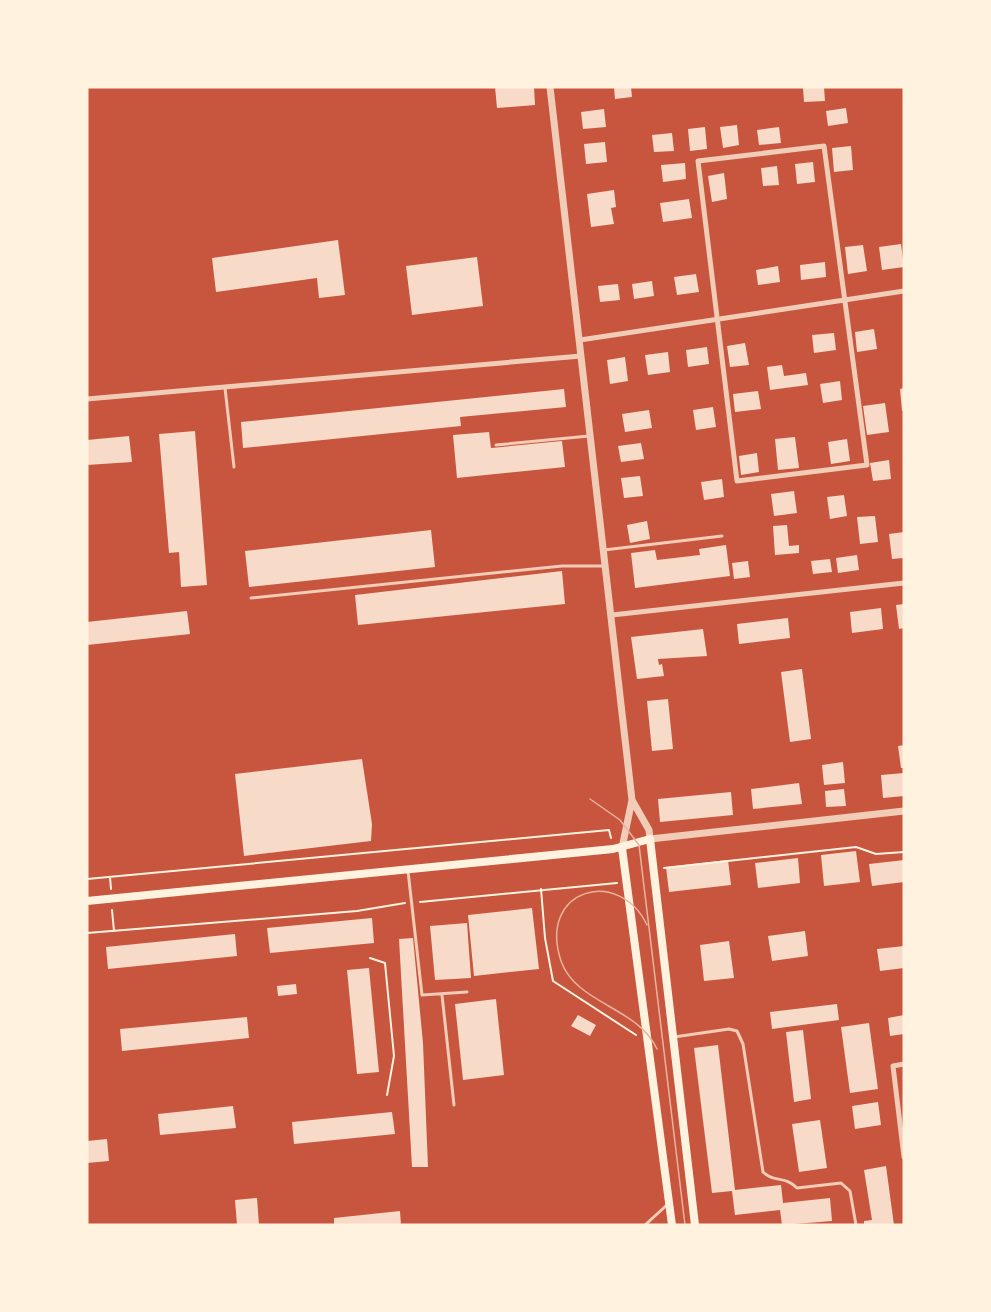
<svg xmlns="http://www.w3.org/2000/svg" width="991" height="1312" viewBox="0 0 991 1312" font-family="'Crimson Pro',serif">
<rect width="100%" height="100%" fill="#c8553d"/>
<!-- building -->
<path fill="#f7dbc8" d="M495,87H534L535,105L497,108Z
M614,87H631L632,97L615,99Z
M824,87L825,101L804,102L803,88Z
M846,108L848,123L828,126L826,111Z
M604,109L606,127L583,129L581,112Z
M737,125L739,145L723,148L720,127Z
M705,127L707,149L690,151L688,129Z
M779,127L781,143L759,145L757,130Z
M672,133L674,151L654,152L652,135Z
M605,142L607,162L586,164L584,144Z
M851,146L853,170L834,172L832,148Z
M813,162L815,182L797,184L795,164Z
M685,163L686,179L663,182L661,165Z
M777,166L779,185L763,186L761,168Z
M724,173L727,199L712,202L708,176Z
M614,190L616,207L611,208L614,224L591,227L587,194Z
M689,199L692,218L663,222L660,203Z
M338,240L345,295L319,298L317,278L216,292L212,258Z
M901,244L904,267L882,270L879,247Z
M863,245L867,271L848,274L845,247Z
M477,257L483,306L412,315L406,266Z
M825,262L826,277L801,280L800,265Z
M778,266L780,282L758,285L756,270Z
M696,274L699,292L677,295L674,277Z
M652,281L654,296L634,299L632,284Z
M618,284L620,300L600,302L598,286Z
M874,329L877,349L857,352L855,332Z
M834,333L836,350L814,353L812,335Z
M745,343L749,365L730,367L727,346Z
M707,347L709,364L688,367L686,350Z
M668,352L670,372L648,375L645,355Z
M625,357L628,381L610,384L607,360Z
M782,365L784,376L806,373L808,385L770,390L767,367Z
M840,381L842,400L823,403L820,384Z
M904,388V410L902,411L900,389Z
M564,389L566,407L460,417L461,426L243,448L241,422Z
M758,391L761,409L735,412L733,394Z
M885,403L889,432L867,435L863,406Z
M713,407L716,427L696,430L693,410Z
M649,410L652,428L625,432L622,414Z
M195,431L207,585L181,587L179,552L169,553L159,434Z
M489,432L491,448L562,441L565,467L457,478L453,435Z
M129,436L132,462L87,465V440Z
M795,437L799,468L778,470L775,439Z
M847,439L850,461L831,464L828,442Z
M641,443L644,459L621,462L618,446Z
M757,453L759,472L741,475L739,456Z
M889,460L891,479L873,481L870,463Z
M640,476L643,496L624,498L621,478Z
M722,479L724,497L704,500L701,482Z
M794,491L797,513L774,516L771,494Z
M844,495L847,516L830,519L827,497Z
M875,516L878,542L860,544L857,517Z
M647,521L650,539L630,543L627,525Z
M787,525L789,546L799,545V553L775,555L773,526Z
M431,530L435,567L249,587L245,551Z
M904,532V558L892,559L889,534Z
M726,545L730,576L635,588L631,553L655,550L657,560L700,555L699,549Z
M857,555L859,570L838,573L836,558Z
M830,559L832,572L813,574L811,561Z
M748,561L750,577L734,579L732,563Z
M562,571L565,604L358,625L355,595Z
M904,604V628L899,629L896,605Z
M881,608L883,629L852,633L850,612Z
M187,611L190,634L87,645V622Z
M788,618L790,638L739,644L737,624Z
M703,629L707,656L658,659L659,665L662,664L664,676L637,679L631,637Z
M802,669L811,739L790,742L781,672Z
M668,699L673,749L652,751L647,701Z
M904,745V768H901L898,746Z
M362,759L372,824L371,841L244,856L235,774Z
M843,762L845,783L824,785L822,765Z
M904,773V796L883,798L881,775Z
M799,783L802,804L753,809L751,789Z
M844,789L846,806L826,807L825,791Z
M731,792L733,815L660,822L658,799Z
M856,851L860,882L824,886L821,855Z
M798,858L800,883L758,888L755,863Z
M728,860L731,885L669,892L666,867Z
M904,860V882L872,886L869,864Z
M532,908L539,969L474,976L468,915Z
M372,918L374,943L270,953L267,928Z
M467,923L471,978L435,980L430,926Z
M805,931L808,956L772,961L768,936Z
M235,934L237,956L108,969L106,947Z
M413,938L423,1043L428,1167H412L399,939Z
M729,941L734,978L704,981L700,945Z
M904,946V968L880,971L877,949Z
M369,968L379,1072L357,1074L347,970Z
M296,984L297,994L278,996L277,986Z
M496,999L504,1075L463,1080L455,1004Z
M837,1004L839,1020L772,1029L770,1012Z
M578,1015L596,1025L590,1036L571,1026Z
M904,1015V1034L890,1036L888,1018Z
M247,1017L249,1038L122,1051L120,1029Z
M869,1023L878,1089L850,1093L841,1027Z
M803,1030L811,1099L794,1102L786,1032Z
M718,1045L735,1190L781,1185L783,1203L830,1198L832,1221L782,1225L780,1210L735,1215L732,1191L712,1193L694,1048Z
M878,1102L881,1125L855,1129L852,1106Z
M233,1106L236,1128L160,1135L158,1114Z
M392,1112L395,1134L294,1144L292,1122Z
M820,1120L827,1168L799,1172L792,1124Z
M107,1139L109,1161L87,1163V1141Z
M886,1166L894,1225H864V1221L872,1220L864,1170Z
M257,1198L259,1225H237L235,1200Z
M400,1211L401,1225H334V1218Z"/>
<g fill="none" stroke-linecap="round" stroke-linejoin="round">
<!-- path -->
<path stroke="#fff3e0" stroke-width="2" d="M664,868L856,847L876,854L904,852
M110,877L111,889
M87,879L609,830L611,838
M541,889L545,938L553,981L636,1035
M420,902L617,883
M112,910L114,931
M87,933L357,911L405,903
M370,958L385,963L394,1056L387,1095"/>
<!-- service -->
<path stroke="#f1ccb7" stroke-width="3" d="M225,388L234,467
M496,445L589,436
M604,550L722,536
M251,598L562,566H604
M408,871L422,995L467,992
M442,995L454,1105
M674,1037L729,1029L737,1031L743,1044L763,1172C774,1183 784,1175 797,1188L841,1183L850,1191L856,1225
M645,1225L668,1204"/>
<!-- minor -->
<path stroke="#f1ccb7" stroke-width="5" d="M824,146L867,465L737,481L698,161Z
M580,340L904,291
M87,399L581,356
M612,615L904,583
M904,1064L893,1066L904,1157"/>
<!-- tertiary -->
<path stroke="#f1ccb7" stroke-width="7" d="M550,87L632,800L622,848
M632,800L649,830L650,839L904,811"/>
<!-- secondary -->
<path stroke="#fff3e0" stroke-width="8" d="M622,848L672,1225
M87,901L613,849L650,839L695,1225"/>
<!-- tram -->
<path stroke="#e9b49f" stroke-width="1.5" d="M590,799L620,820L639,845L685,1225
M647,925C619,866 537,889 561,961C576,1004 638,1007 657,1049"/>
</g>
<!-- border -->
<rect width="991" height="1312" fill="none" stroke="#fff3e0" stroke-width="177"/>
</svg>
